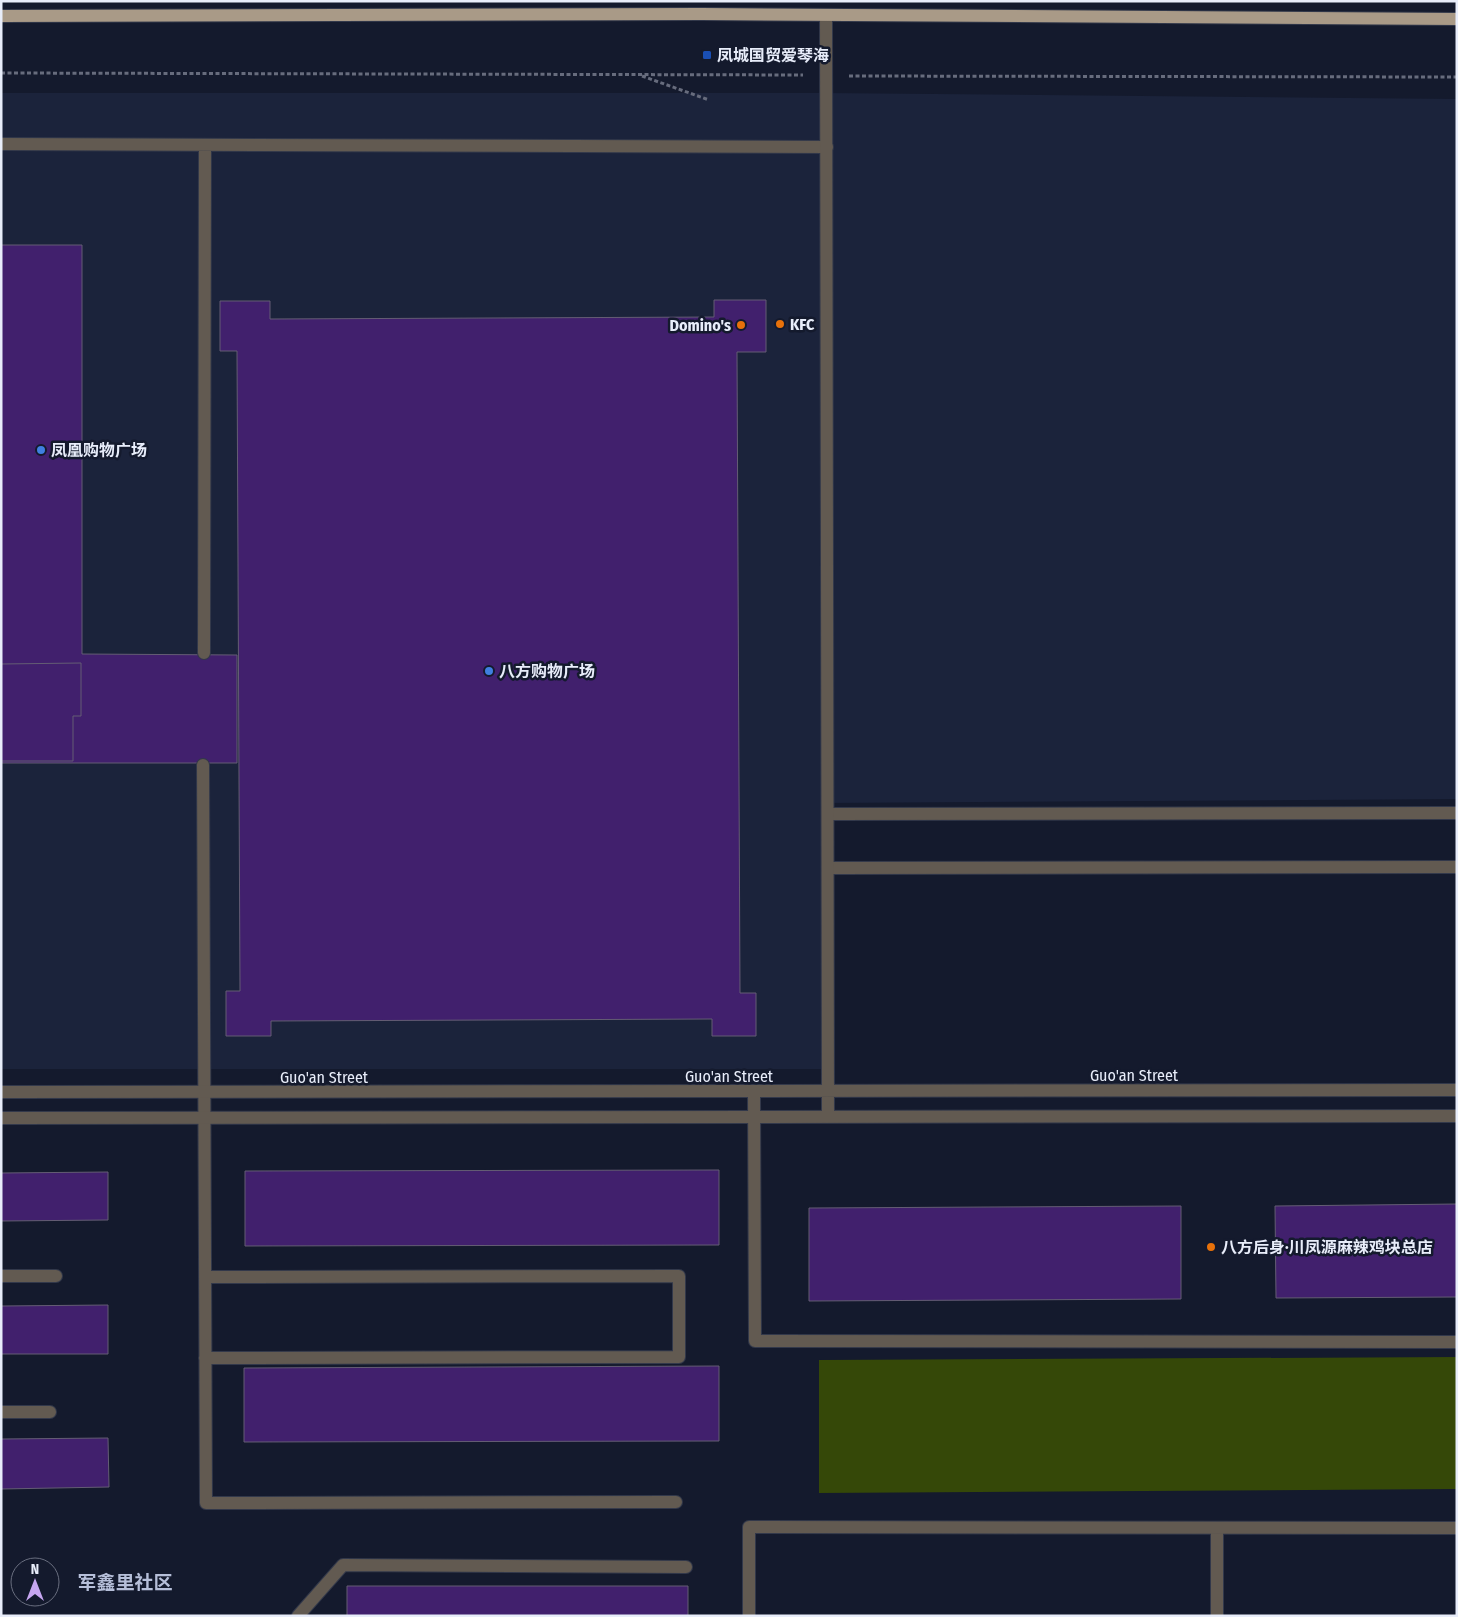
<svg xmlns="http://www.w3.org/2000/svg" width="1458" height="1617" viewBox="0 0 1458 1617" font-family="'Fira Sans Condensed','Noto Sans SC',sans-serif">
<rect width="100%" height="100%" fill="#141a2d"/>
<!-- built -->
<path fill="#1b233b" d="M1,93H823L1457,99V799L823,803V1069H1Z"/>
<!-- green -->
<path fill="#354808" d="M1457,1357V1489L819,1493V1360Z"/>
<!-- building -->
<path fill="#41206d" stroke="#645d74" d="M1,245H82V654L237,655V763H1Z
M714,300H766V352H737L740,993H756V1036H712V1019L271,1021V1036H226V991H240L237,351H220V301H270V319L714,317Z
M81,663V716H73V761H1V664Z
M719,1170V1245L245,1246V1171Z
M108,1172V1220L1,1221V1173Z
M1457,1204V1297L1276,1298L1275,1206Z
M1181,1206V1299L809,1301V1208Z
M108,1305V1354H1V1306Z
M719,1366V1441L244,1442V1368Z
M108,1438L109,1487L1,1489V1439Z
M347,1586H688V1616H347Z"/>
<g fill="none" stroke-linecap="round" stroke-linejoin="round">
<defs>
<path id="service" d="M1,144L827,147
M204,653L205,145
M203,765L206,1503L676,1502
M828,814L1457,813
M828,868L1457,867
M754,1092L755,1341L1457,1342
M1,1276H56
M205,1277L679,1276V1357L205,1358
M1,1412H50
M1217,1528V1616
M298,1616L343,1565L686,1567
M749,1616V1527L1457,1528"/>
<path id="minor" d="M826,16L828,1116
M1,1092L1457,1090
M1,1118L1457,1116"/>
<path id="primary" d="M1,16L702,14L1457,19"/>
</defs>
<!-- service casing -->
<use href="#service" stroke="#32384a" stroke-width="14"/>
<!-- minor casing -->
<use href="#minor" stroke="#32384a" stroke-width="14"/>
<!-- primary casing -->
<use href="#primary" stroke="#32384a" stroke-width="14"/>
<!-- path -->
<path stroke="#676c7d" stroke-width="3" stroke-dasharray="4 2.5" stroke-linecap="butt" d="M1,73L803,75
M642,76L709,100
M849,76L1457,77"/>
<!-- service -->
<use href="#service" stroke="#625a51" stroke-width="12"/>
<!-- minor -->
<use href="#minor" stroke="#625a51" stroke-width="12"/>
<!-- primary -->
<use href="#primary" stroke="#a99a87" stroke-width="12"/>
</g>
<!-- markers -->
<rect fill="#1a4fb4" stroke="#141a2d" stroke-width="2" x="702" y="50" width="10" height="10" rx="2.5"/>
<g fill="#e8710a" stroke="#141a2d" stroke-width="2">
<circle cx="780" cy="324" r="5"/>
<circle cx="741" cy="325" r="5"/>
<circle cx="1211" cy="1247" r="5"/>
</g>
<g fill="#3f7fe0" stroke="#141a2d" stroke-width="2">
<circle cx="41" cy="450" r="5"/>
<circle cx="489" cy="671" r="5"/>
</g>
<g text-anchor="middle" stroke-width="5" stroke-linejoin="round" paint-order="stroke">
<!-- poi labels -->
<g font-size="16" font-weight="bold" fill="#e8edfa" stroke="#141a2d" text-anchor="start">
<text x="717" y="61">凤城国贸爱琴海</text>
<text x="790" y="330">KFC</text>
<text x="731" y="331" text-anchor="end">Domino's</text>
<text x="51" y="456">凤凰购物广场</text>
<text x="499" y="677">八方购物广场</text>
<text x="1221" y="1253">八方后身·川凤源麻辣鸡块总店</text>
</g>
<!-- street labels -->
<g font-size="16" fill="#e8edfa" stroke="#141a2d">
<text x="1134" y="1081">Guo'an Street</text>
<text x="729" y="1082">Guo'an Street</text>
<text x="324" y="1083">Guo'an Street</text>
</g>
<!-- quarter labels -->
<g font-size="19" font-weight="bold" fill="#b6bfd9" stroke="#141a2d">
<text x="125" y="1589">军鑫里社区</text>
</g>
</g>
<!-- border -->
<rect width="1458" height="1617" fill="none" stroke="#e8edfa" stroke-width="5"/>
<!-- north arrow -->
<g transform="translate(35 1582)"><circle r="24" fill="#141a2d" stroke="#696e7f"/>
<path d="M0-4L9 19L0 12L-9 19Z" fill="#c6a6f0"/>
<text y="-8" font-size="14" font-weight="bold" text-anchor="middle" fill="#e8edfa">N</text>
</g>
</svg>
